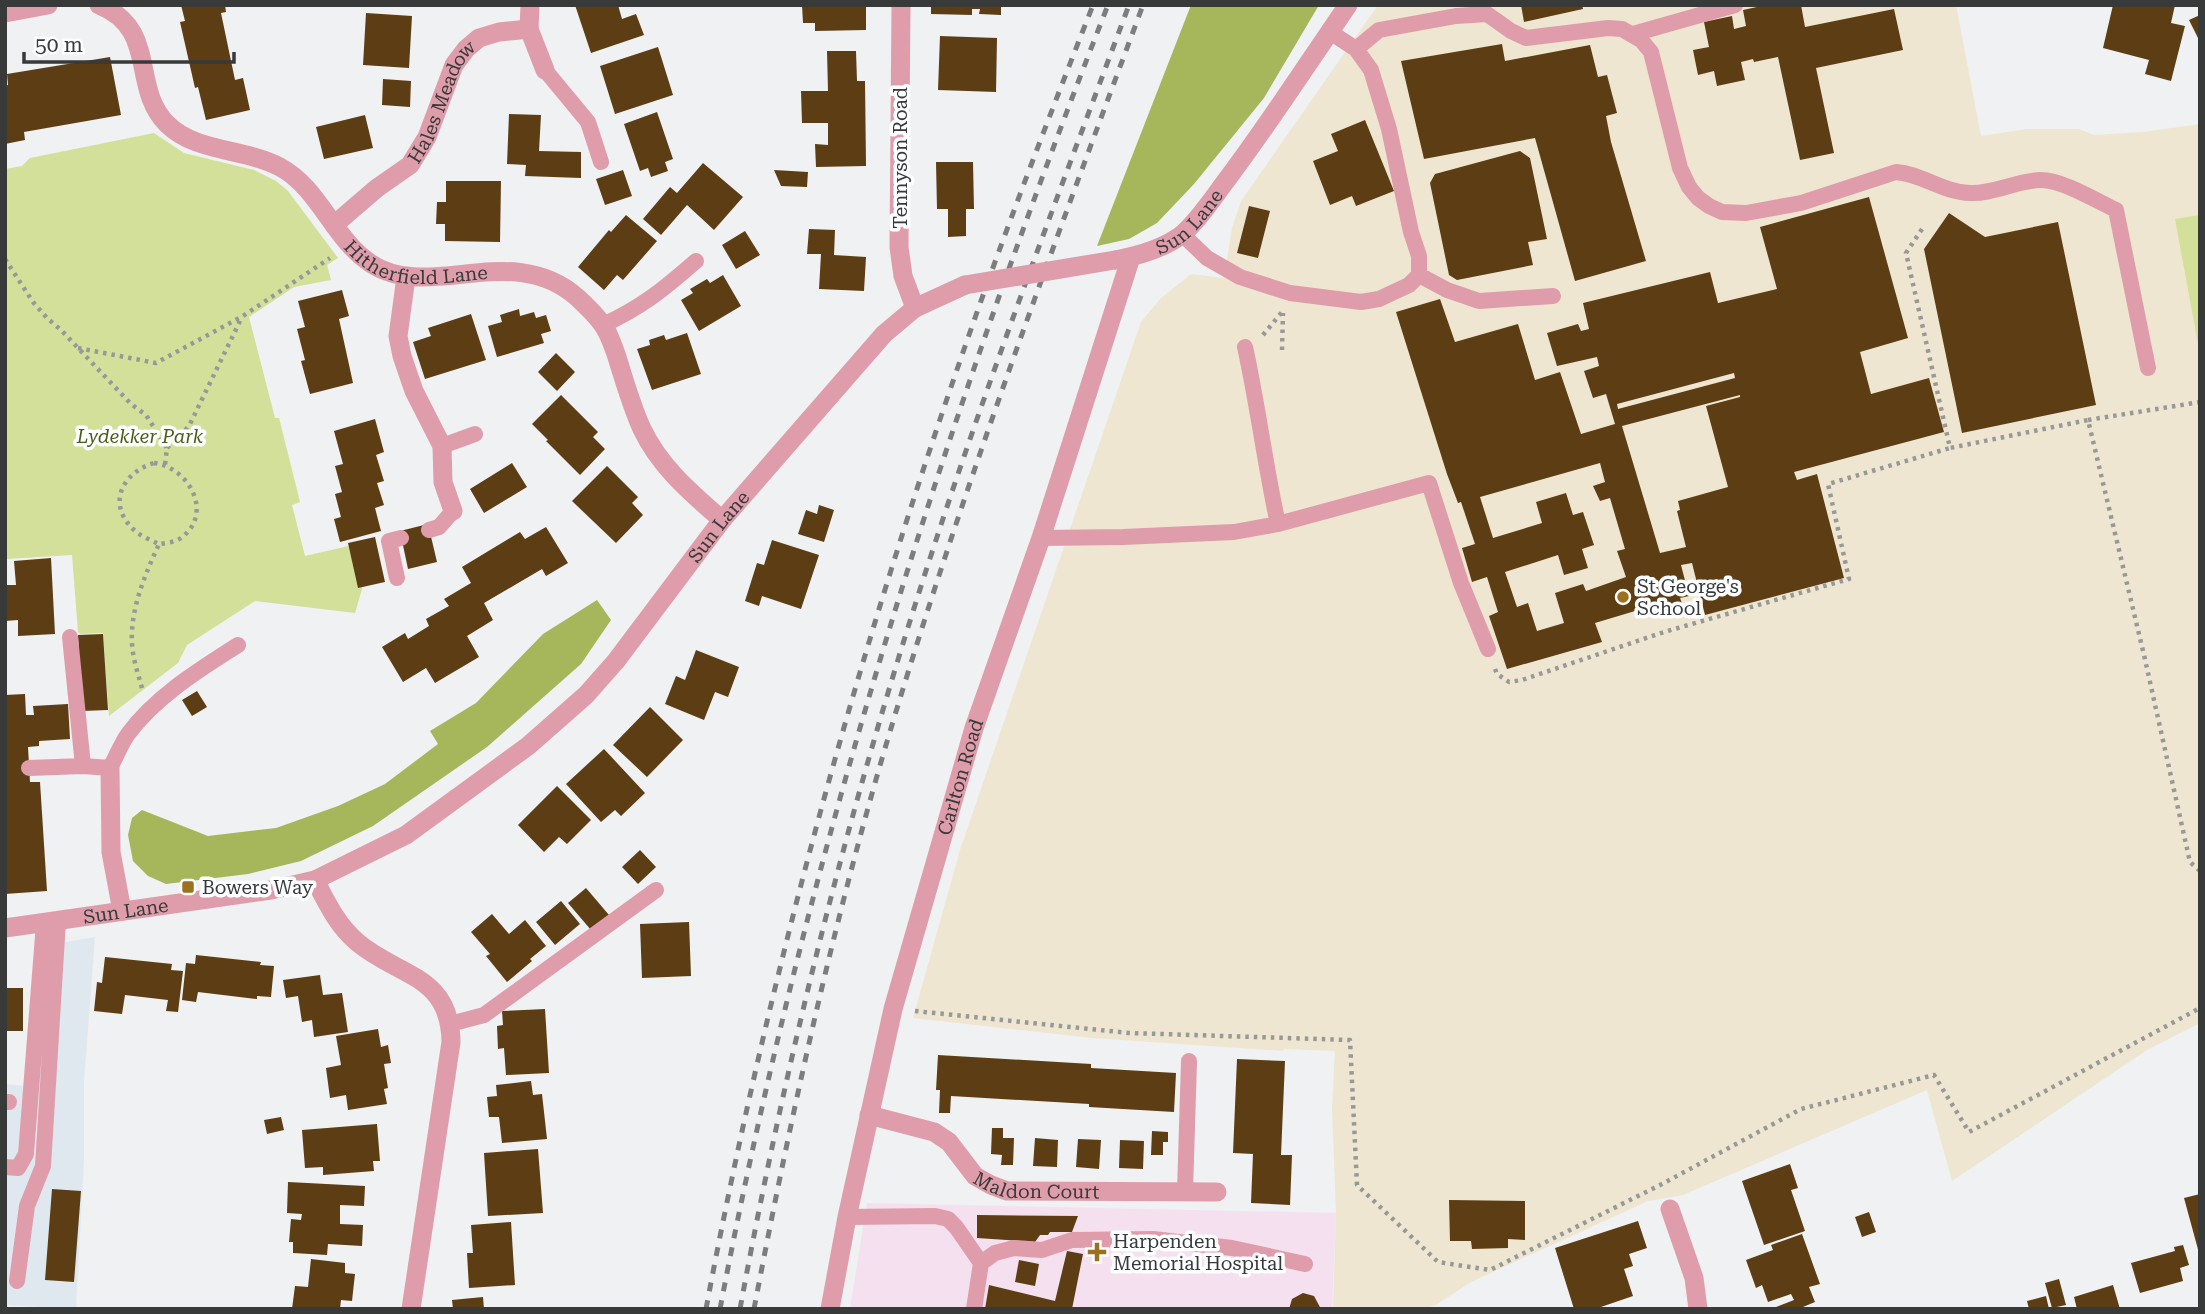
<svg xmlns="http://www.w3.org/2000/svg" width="2205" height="1314" viewBox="0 0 2205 1314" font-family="'Roboto Serif',serif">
<rect width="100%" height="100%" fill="#eff1f2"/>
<!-- built -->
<path fill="#e0e8ef" d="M95,937L84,1082V1160L76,1309L5,1305V1084L27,1086L21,1152L35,1153L48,945Z"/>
<!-- education -->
<path fill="#efe6d1" d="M1378,5H1956L1981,136L2026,129H2079L2094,135L2143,132L2200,124V1023L2147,1050L1952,1181L1927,1090L1683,1195L1648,1201L1471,1282L1436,1305L1421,1309H1333L1336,1213L1332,1108L1335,1051L1284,1049L1283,1051L1092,1038L913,1018L960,850L1141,322L1160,299L1191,274L1224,278L1232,228L1241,201Z"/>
<!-- medical -->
<path fill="#f4e0ef" d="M867,1203L1336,1213L1332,1309H850Z"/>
<!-- green -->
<path fill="#d2e09a" d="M154,133L184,153L254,170L276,181L288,191L338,258L327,265L331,280L294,287L249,317L275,418H279L300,502L292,505L305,556L353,545L362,589L355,613L255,601L187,645L178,663L109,716L103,633L80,634L78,632L72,555L7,559L5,169L22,166L30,158Z
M2200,215V355L2175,219Z"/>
<!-- forest -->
<path fill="#a6b65a" d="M1191,5H1319L1264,98L1194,184L1157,223L1129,239L1097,246Z
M597,600L611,620L581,664L487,747L373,826L301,861L248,874L166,884L148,876L133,861L128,835L132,818L142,810L208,836L276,828L338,806L385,784L438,744L430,731L476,703L543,634Z"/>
<!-- building -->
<path fill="#5d3d14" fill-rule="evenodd" d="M181,5H225L226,12L221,13L235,80L243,78L250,110L206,120L198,87L195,88L180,22L185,21Z
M575,5H618L622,19L636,14L644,35L591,53Z
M802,5H866V30L815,31V23H803Z
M931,5H1001V15L979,14L980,9H972V15L931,14Z
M1521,5H1582L1583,9L1524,22Z
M1766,5H1801L1805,27L1894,9L1903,50L1816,68L1834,153L1800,160L1778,57L1754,62L1753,59L1741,62L1745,80L1717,86L1714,71L1698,75L1693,50L1709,47L1704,22L1732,16L1734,29L1746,26L1743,10Z
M2113,5L2147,7L2148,5H2175L2171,23L2185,26L2171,81L2145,74L2149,60L2103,48Z
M366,13L412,16L409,68L363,65Z
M2200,15V42L2189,20Z
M940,36L997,38L996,92L938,90Z
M1502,44L1505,61L1590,45L1598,77L1607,75L1617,113L1606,116L1611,142L1646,261L1575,281L1535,138L1424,159L1401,61Z
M658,47L673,95L615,114L600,66Z
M827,51H856L857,81H865L866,166L816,167L815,144L828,145V123H802L801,91H828Z
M110,57L121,115L24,132L25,140L5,144V86L8,85L7,74Z
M383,79L411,81L410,107L382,105Z
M657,112L673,159L665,162L668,171L651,177L648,168L640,171L624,124Z
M509,114L541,115L539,151L581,152V178L525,176L526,165L507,164Z
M365,115L373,148L324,159L316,127Z
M1365,120L1394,191L1356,206L1352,196L1330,205L1313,161L1338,151L1331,134Z
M1520,151L1530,158L1547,239L1528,242L1533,265L1457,280L1449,275L1430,183L1435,174Z
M936,162H973L974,209H966V236L948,237V209H937Z
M703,163L743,197L714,230L687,205L661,235L643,219L670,187L677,193Z
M623,170L632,196L605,205L596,179Z
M774,170L808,172L807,187L781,186Z
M446,181H501L500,242L445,241V224H436L437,202H446Z
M1869,197L1908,338L1860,352L1871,394L1929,378L1944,432L1794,472L1797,480L1817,474L1844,578L1705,615L1692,563L1681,565L1689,596L1680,598L1683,606L1658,613L1655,605L1595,623L1602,642L1507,669L1489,616L1498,612L1487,577L1472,582L1462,548L1475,544L1461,502L1458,503L1447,474L1396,312L1440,299L1455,342L1518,324L1535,380L1560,372L1581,434L1615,424L1606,394L1593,398L1584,371L1599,366L1597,357L1557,366L1547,333L1578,324L1581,331L1589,329L1583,303L1710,272L1718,303L1777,289L1760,227ZM1734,373L1735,378L1618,409L1617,404ZM1740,395V397L1706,406L1728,487L1678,501L1680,510L1677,511L1686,547L1660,553L1622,426ZM1600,463L1605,482L1593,486L1600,501L1610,498L1625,549L1617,551L1626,577L1586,591L1583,584L1555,593L1564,623L1537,631L1528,603L1517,607L1505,572L1558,555L1564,575L1588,568L1582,549L1594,545L1583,512L1573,515L1566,493L1536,502L1542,523L1493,538L1480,497Z
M1249,206L1270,211L1258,258L1237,253Z
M1949,213L1985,237L2058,222L2096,405L1962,433L1924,249Z
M626,215L657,241L623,280L617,275L604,290L578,267L609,230L611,232Z
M809,229L835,230L834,255L866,257L864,291L819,289L821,254H807Z
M745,231L760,255L736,269L722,245Z
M723,275L741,306L699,331L681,300L693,293L690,289L707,279L710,283Z
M342,290L349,316L339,319L353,383L310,394L301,361L305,360L297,329L305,327L298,301Z
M519,309L520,316L534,312L536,318L546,315L551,331L541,334L544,343L497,357L488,326L502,322L500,315Z
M471,314L486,360L425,379L413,342L431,336L428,328Z
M687,333L701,374L652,390L637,349L650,345L649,340L664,335L666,340Z
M556,353L575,372L557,391L538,372Z
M561,395L598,432L593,437L605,449L580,475L546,441L548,440L532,424Z
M375,419L384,452L376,455L384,481L377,483L384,505L375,508L381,531L340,542L334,519L341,517L335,494L342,492L335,466L343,464L334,431Z
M512,463L527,487L484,513L470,489Z
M607,466L638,497L632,503L643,515L616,543L572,501Z
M819,505L834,510L824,542L798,534L806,510L817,514Z
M428,524L437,562L408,569L400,531Z
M546,527L568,563L546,576L542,569L484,603L493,620L467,636L479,657L435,683L426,668L403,682L382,647L405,633L408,639L429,626L426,619L449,606L444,599L471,583L462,567L520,532L525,539Z
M375,537L385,582L358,588L348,543Z
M772,540L819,555L801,609L762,596L759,606L745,601L757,563L764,565Z
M51,558L55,634L18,636V620L5,621V585H16L14,561Z
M103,634L108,710L82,711L78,635Z
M696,650L739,667L728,697L715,692L704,720L665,704L676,676L685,680Z
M197,691L207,707L192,716L182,700Z
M25,694L26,715H34L33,706L68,704L70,739L39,741V746L28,747L30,782H40L47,891L5,894V695Z
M650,707L683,740L647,777L613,745Z
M604,749L645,793L621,816L615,810L601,822L566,784Z
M557,786L591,820L567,844L559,837L544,852L518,825Z
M640,850L656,867L638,884L622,867Z
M586,888L609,915L591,930L568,903Z
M561,901L580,924L555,945L536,922Z
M492,914L509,934L525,920L546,946L530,959L532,961L507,982L486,956L490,954L471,932Z
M689,922L691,976L642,978L640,924Z
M196,955L261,962L260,965L274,966L271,997L257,996V999L198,992L196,1002L182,1000L186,963L195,964Z
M105,957L172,964L171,970L183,971L178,1012L166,1011L168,1000L125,995L122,1014L94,1011L97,982L102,983Z
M320,975L323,995L342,993L348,1032L314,1037L312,1020L302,1022L298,996L286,998L283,980Z
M5,988H23V1031H5Z
M545,1009L549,1073L506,1075L504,1048L498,1049L497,1026L503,1025L502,1011Z
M378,1029L381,1047L388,1045L391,1063L384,1064L388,1088L384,1089L387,1104L348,1110L346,1095L330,1098L326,1068L341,1065L336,1036Z
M938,1055L1091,1064V1068L1176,1073L1174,1112L1089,1107V1104L951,1096L950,1113H939L940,1090H936Z
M1237,1059L1285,1061L1281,1155H1292L1290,1205L1251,1203L1253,1154L1233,1153Z
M531,1081L533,1095L542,1094L547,1139L502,1143L499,1117H489L487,1097L497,1096L496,1085Z
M281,1117L284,1130L267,1134L264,1120Z
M377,1124L380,1161H373L374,1171L323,1175V1167L305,1168L302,1130Z
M992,1128H1003V1138H1014L1013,1165H1001L1002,1155L991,1154Z
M1152,1131L1168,1132V1142H1163V1155H1151Z
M1035,1138L1058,1140L1057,1167L1033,1166Z
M1078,1139L1101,1140L1099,1169L1076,1167Z
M1120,1140L1144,1141L1143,1169L1119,1168Z
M538,1149L543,1213L488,1216L484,1153Z
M1790,1164L1798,1188L1791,1190L1805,1231L1764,1245L1742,1181Z
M288,1182L365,1186L364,1206L340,1205V1224L363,1225L362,1246L328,1244L327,1255L293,1253V1242H289L291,1219L301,1220L302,1214L287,1213Z
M52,1189L81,1191L74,1282L45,1280Z
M2200,1194V1253H2199L2184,1198Z
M1449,1200L1525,1201V1240L1508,1239V1248L1472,1249L1471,1241H1450Z
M1869,1212L1876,1232L1862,1237L1855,1217Z
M977,1215L1078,1216L1072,1232H1050L1048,1235H1040L1035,1242L977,1238Z
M1638,1221L1647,1248L1629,1254L1633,1266L1624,1269L1633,1296L1595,1309H1574L1555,1248Z
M511,1222L515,1285L469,1288L467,1253H473L471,1225Z
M1802,1234L1820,1284L1809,1287L1815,1302L1798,1309H1771L1794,1300L1791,1294L1768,1302L1762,1285L1756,1288L1746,1260L1773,1250L1771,1245Z
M2183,1245L2189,1265L2180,1268L2183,1281L2140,1293L2131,1263L2175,1251L2174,1247Z
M1067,1251L1083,1254L1072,1309H985L989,1285L1055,1301Z
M311,1259L345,1263V1273L355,1274L352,1301L341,1300L340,1309H292L295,1286L308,1287Z
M1019,1260L1039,1264L1035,1286L1015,1282Z
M2059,1279L2066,1305L2052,1308L2045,1283Z
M2113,1285L2120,1309H2077L2074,1297Z
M1303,1293L1314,1296L1321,1309H1289L1292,1299Z
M2046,1296L2049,1309H2029L2027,1301Z
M483,1297L484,1309H453L452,1300Z"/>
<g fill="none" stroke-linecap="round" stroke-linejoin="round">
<!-- path -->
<path stroke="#979999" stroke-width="4.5" stroke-dasharray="3.5 5" stroke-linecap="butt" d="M1922,229L1906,253L1950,448L2088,420L2144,655L2190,862L2200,871
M5,259L33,302L47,318L61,330L131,404L146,415L167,448L165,465
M1263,335L1282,312
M78,348L156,363L243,316L330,258
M1282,350L1283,313
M2088,420L2200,402
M167,448L189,426L242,317
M154,463C188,467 215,513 181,538C175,542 166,543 159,544C150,540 138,535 131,527C107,501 124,472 154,463Z
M1495,669L1497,674L1509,682L1522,680L1664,632L1849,579L1828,484L1950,448
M142,688C138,674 133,659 132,644C130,609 145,575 159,544
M915,1011L1129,1033L1350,1040L1357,1185L1438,1262L1490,1270L1662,1184L1801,1109L1934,1075L1969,1132L2200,1008"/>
<!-- service -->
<path stroke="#df9dab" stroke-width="16" d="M1633,34L1735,5
M1356,49L1379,30L1456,16L1487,14L1511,31L1526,38L1608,28L1622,29L1641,40L1651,52L1680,168L1689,187L1698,198L1709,206L1722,212L1746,213L1801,203L1896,172C1922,174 1942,192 1970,193C1993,194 2016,181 2040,180C2061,179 2097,201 2116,210L2148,368
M545,70L588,122L601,162
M1182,234L1207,258L1240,277L1290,293L1361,302L1379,299L1409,285L1419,275V256L1411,232L1389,129L1371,70L1356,49L1330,32
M1419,275L1447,290L1479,301L1553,296
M603,325C642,307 664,289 696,261
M1245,347C1258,406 1265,465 1278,524
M442,446L475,434
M429,530L439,527L453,511
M1041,538L1123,537L1234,532L1278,524L1429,483L1461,583L1488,649
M397,578L389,541L401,538
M70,637L83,766
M29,768L83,766L110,768C116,757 121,744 128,734C156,696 199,670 238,645
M450,1024L484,1015L656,890
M5,1102H9
M5,1167L18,1168L26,1154L44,923
M1185,1191L1189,1061
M847,1217L935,1216L948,1219L956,1227L981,1263
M17,1281L27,1206L43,1166L58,921
M974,1309L981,1263L995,1253L1014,1248L1042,1250L1072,1240L1153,1239L1232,1248L1305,1264"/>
<!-- minor -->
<g stroke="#df9dab" stroke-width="19">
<path id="s1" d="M99,5C159,29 130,87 167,124C196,153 245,148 280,167C319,188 333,238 370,263C429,303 512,239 578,298C588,308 599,317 606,330C610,337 613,346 616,354C624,379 631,405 642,429C660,467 691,493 722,520"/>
<path d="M901,5L899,247L903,276L915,308"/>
<path d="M5,13L48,5"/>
<path d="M529,29L530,5"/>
<path id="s2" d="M334,225L377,188L410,165L427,137L454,65L466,49L479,38L499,32L529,29L545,70"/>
<path d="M406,277L398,336L402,356L414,391L442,446L443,482L453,511"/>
<path d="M110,768L111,852L122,911"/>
<path d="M315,880C327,903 337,925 357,942C398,977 450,974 451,1042L411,1309"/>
<path id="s3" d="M869,1115L934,1132L949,1142L975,1176L991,1185L1007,1191L1217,1192"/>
<path d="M1670,1209L1694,1278L1698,1309"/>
<path id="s4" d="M830,1309L847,1217L893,1009L974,728L1041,538L1131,257"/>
</g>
<!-- tertiary -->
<g stroke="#df9dab" stroke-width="19">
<path id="s5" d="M1115,260C1137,256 1162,249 1180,236C1197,223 1215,195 1228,178C1270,122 1308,63 1348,5"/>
<path id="s6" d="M5,928L271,890L315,880L406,835L528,746L586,695L616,661L722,520L884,334L915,308L965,285"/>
</g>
<!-- rail -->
<path stroke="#7c7d7e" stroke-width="5" stroke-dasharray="9 9" stroke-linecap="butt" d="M706,1309C766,988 854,666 961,358C1002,239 1047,122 1093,5
M720,1309C805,862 942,428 1108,5
M740,1309C788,1048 853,792 936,540C995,360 1063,182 1129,5
M754,1309C789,1125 829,942 881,762C956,506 1050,255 1143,5"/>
<!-- tertiary-bridge -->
<path stroke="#df9dab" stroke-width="19" d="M965,285L1115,260"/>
</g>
<!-- markers -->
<g fill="#9b701e" stroke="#fdfeff" stroke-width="2.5">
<circle cx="1623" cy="597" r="7"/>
<rect x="181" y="880" width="14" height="14" rx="3.5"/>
<path d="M1093.5 1241.5h7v7h7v7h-7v7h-7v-7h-7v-7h7z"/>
</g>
<g text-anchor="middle" stroke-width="7" stroke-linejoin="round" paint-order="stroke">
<!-- street labels -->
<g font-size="19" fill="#383939" stroke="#fdfeff">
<text dy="7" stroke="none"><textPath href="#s2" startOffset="168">Hales Meadow</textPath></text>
<text transform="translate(900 158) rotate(-90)" y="7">Tennyson Road</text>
<text dy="7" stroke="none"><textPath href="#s5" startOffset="86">Sun Lane</textPath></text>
<text dy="7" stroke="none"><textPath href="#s1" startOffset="443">Hitherfield Lane</textPath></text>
<text dy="7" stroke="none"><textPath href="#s6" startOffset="858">Sun Lane</textPath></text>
<text dy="7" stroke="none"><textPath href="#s4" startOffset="548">Carlton Road</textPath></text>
<text dy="7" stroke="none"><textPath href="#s6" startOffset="122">Sun Lane</textPath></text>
<text dy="7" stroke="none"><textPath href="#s3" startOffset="192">Maldon Court</textPath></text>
</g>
<!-- park labels -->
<g font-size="19" font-style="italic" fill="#505b18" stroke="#fdfeff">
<text x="140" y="443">Lydekker Park</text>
</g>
<!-- poi labels -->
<g font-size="19" fill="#383939" stroke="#fdfeff" text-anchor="start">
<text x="1637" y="593">St George's<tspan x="1637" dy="22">School</tspan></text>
<text x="202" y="894">Bowers Way</text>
<text x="1113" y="1248">Harpenden<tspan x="1113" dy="22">Memorial Hospital</tspan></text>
</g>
</g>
<!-- border -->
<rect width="2205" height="1314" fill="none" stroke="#383939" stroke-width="14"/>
<!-- scale -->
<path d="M24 52v10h210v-10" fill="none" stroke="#383939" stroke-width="3.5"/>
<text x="35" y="52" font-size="21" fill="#383939" stroke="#fdfeff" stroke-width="5" paint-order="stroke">50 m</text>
</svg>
